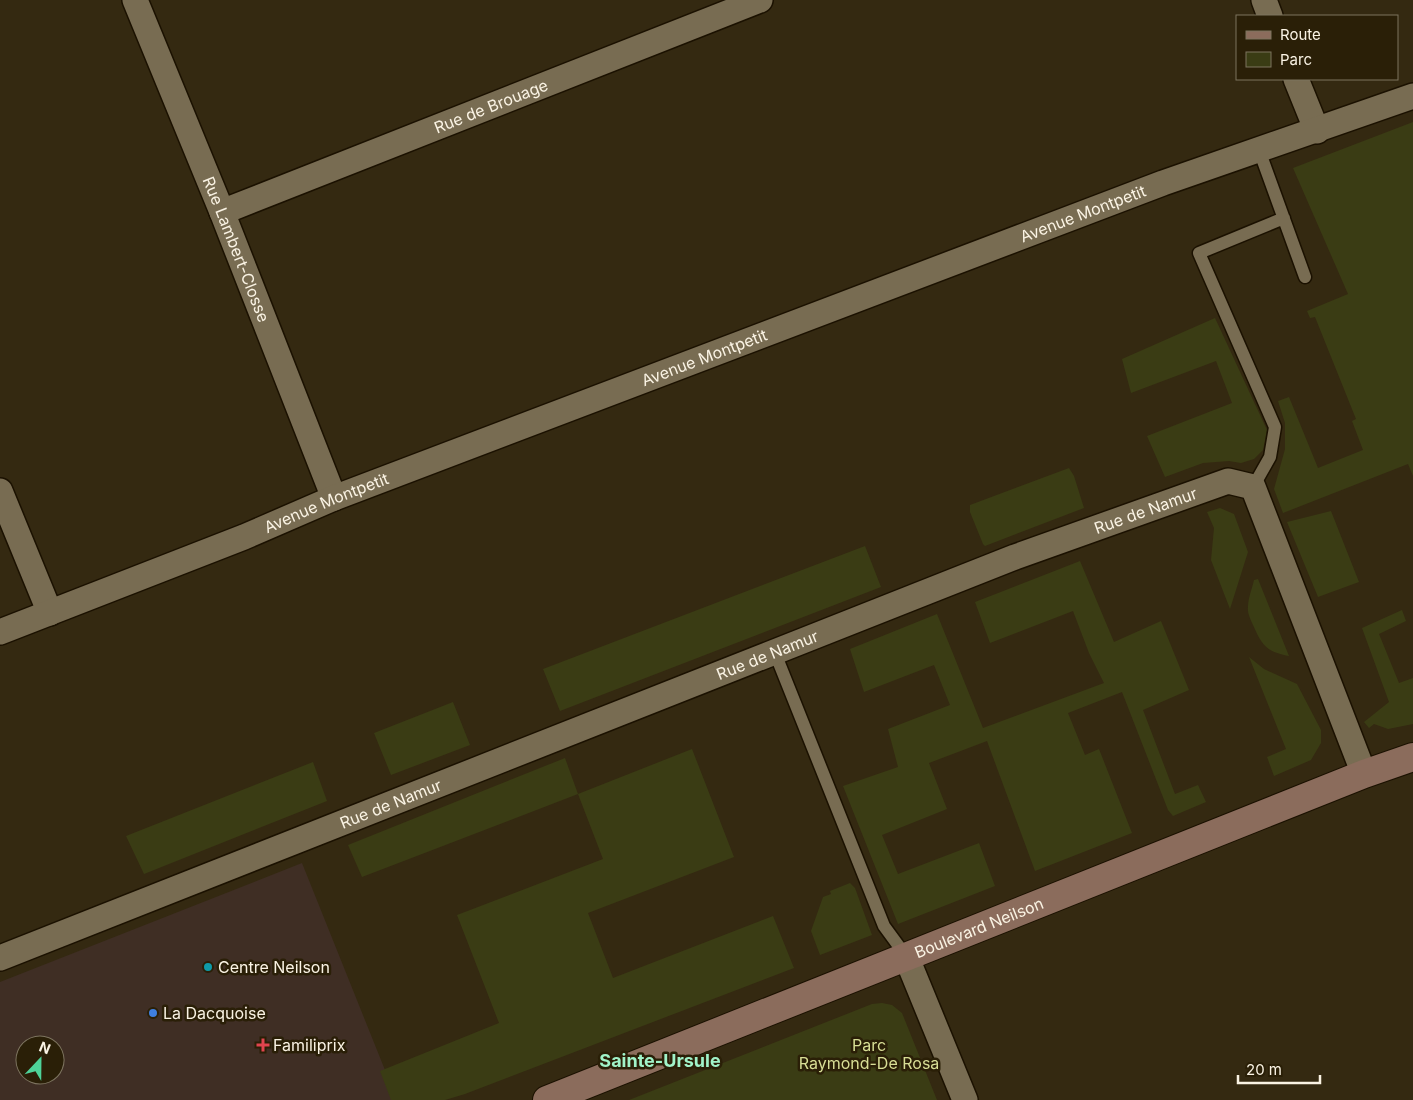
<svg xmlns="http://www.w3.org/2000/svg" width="1413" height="1100" viewBox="0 0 1413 1100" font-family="Inter,sans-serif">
<rect width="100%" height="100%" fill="#342911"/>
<!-- commercial -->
<path fill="#3f2e24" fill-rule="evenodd" d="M302,863L397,1100H0V982ZM25,1045H55V1075H25Z"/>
<!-- green -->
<path fill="#3a3c14" d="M1413,122V476L1408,464L1283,513L1274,489L1285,449V423L1278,401L1289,397L1318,468L1363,450L1352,421L1356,419L1315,317L1310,318L1307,311L1348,294L1293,168Z
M1215,318L1267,430L1263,450L1254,459L1241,463L1229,461L1203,463L1165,477L1147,436L1232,403L1216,361L1131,393L1122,359Z
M1069,468L1074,476L1084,508L985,546L983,544L970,512V505Z
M1220,508L1234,514L1248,552L1230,609L1211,560L1214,528L1207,512Z
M1331,511L1359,582L1318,597L1287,522Z
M865,546L881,587L560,711L543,669Z
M1080,561L1114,642L1161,621L1189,690L1143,710L1175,794L1198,785L1206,802L1173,816L1168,810L1122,692L1068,713L1085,755L1099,749L1132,833L1035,871L987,741L929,763L947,809L882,835L898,874L979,843L995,886L898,924L843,786L898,767L888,729L950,705L934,665L864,692L850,649L937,614L983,728L1104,683L1089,653L1073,611L990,643L975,602Z
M1258,579L1289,656C1266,652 1262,645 1253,625C1251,620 1247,613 1248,607C1248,598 1252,589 1254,580Z
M1402,610L1406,621L1379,634L1399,683L1413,678V724L1388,729L1374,724L1369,728L1364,722L1389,702L1362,628Z
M1249,657L1264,669L1297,684L1321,730V743L1311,760L1274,776L1267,757L1286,749Z
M453,702L470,745L391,775L374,733Z
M692,749L734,857L588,913L613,978L773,916L794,968L465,1094L445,1100H391L380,1071L499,1023L457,915L603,859L578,794L362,877L348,845L565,758L578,794Z
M313,762L327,801L144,874L126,836Z
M850,883L855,888L872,935L820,955L811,931L823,897L831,894L830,891Z
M882,1003L892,1005L902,1013L937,1100H629L872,1004Z"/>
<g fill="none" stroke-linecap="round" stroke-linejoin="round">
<defs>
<path id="lane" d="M1259,150L1305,277
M1253,487L1270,457L1275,427L1199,253L1284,218
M775,653L884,926L906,956"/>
<g id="street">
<path id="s1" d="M135,0L222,212L334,498"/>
<path d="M1264,0L1270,16"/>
<path d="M1296,79L1317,131"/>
<path id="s2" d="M222,212L760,0"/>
<path d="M0,491L50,613"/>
<path id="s3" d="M0,632L244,537L334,498L1163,183L1413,96"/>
<path d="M906,956L965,1100"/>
<path id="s4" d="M0,958L1015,557L1228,481L1253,487L1364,774"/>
</g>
<g id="secondary">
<path id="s5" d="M547,1100L1364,774L1413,757"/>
</g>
</defs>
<!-- lane casing -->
<use href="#lane" stroke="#1b1100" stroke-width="15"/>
<!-- street casing -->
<use href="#street" stroke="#1b1100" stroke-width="28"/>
<!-- secondary casing -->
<use href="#secondary" stroke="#1b1100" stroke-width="30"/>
<!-- lane -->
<use href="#lane" stroke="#786c52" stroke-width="12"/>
<!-- street -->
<use href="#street" stroke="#786c52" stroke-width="25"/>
<!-- secondary -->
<use href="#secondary" stroke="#8b6c5c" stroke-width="28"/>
</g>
<!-- markers -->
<circle fill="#0f9aa8" stroke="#2a1f07" stroke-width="2" cx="208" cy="967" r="5"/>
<circle fill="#3f7fe0" stroke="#2a1f07" stroke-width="2" cx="153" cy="1013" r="5"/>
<path fill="#e0444e" stroke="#2a1f07" stroke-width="2" d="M260.5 1037.5h5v5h5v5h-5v5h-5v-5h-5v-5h5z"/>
<g text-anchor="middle" stroke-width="5" stroke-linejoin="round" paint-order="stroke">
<!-- street labels -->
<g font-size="16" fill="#faf3e4" stroke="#2a1f07">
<text dy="6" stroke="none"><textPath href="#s2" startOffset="289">Rue de Brouage</textPath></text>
<text dy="6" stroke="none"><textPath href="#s3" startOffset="1161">Avenue Montpetit</textPath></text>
<text dy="6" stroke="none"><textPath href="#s1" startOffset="269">Rue Lambert-Closse</textPath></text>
<text dy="6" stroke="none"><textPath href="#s3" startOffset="756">Avenue Montpetit</textPath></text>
<text dy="6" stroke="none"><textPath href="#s3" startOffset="351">Avenue Montpetit</textPath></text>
<text dy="6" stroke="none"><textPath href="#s4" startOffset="1230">Rue de Namur</textPath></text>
<text dy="6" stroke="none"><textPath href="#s4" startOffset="825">Rue de Namur</textPath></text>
<text dy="6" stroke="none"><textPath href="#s4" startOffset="420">Rue de Namur</textPath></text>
<text dy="6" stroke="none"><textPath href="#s5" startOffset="465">Boulevard Neilson</textPath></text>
</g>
<!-- poi labels -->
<g font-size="16" fill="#faf3e4" stroke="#2a1f07" text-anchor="start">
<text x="218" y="973">Centre Neilson</text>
<text x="163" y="1019">La Dacquoise</text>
<text x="273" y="1051">Familiprix</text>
</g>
<!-- park labels -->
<g font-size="16" fill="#d8de95" stroke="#2a1f07">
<text x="869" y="1051">Parc<tspan x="869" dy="18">Raymond-De Rosa</tspan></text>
</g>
<!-- neighbourhood labels -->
<g font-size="18" font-weight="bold" fill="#a1f3c9" stroke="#2a1f07">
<text x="660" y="1067">Sainte-Ursule</text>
</g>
</g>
<!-- legend -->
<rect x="1236" y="15" width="162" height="65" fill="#2a1f07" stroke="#7d745f"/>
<rect x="1246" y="31" width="25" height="8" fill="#8b6c5c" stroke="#7d745f"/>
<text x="1280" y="40" font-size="15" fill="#faf3e4">Route</text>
<rect x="1246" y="52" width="25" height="15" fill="#3a3c14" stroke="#7d745f"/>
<text x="1280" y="65" font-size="15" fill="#faf3e4">Parc</text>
<!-- north arrow -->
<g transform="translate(40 1060) rotate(22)"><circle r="24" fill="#2a1f07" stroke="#7d745f"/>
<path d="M0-4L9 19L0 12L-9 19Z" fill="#4ed399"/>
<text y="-8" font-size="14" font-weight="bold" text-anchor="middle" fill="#faf3e4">N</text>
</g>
<!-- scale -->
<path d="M1238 1075v8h82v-8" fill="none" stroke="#faf3e4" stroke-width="2.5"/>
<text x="1246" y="1075" font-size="15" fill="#faf3e4" stroke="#2a1f07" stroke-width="4" paint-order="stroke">20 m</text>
</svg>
